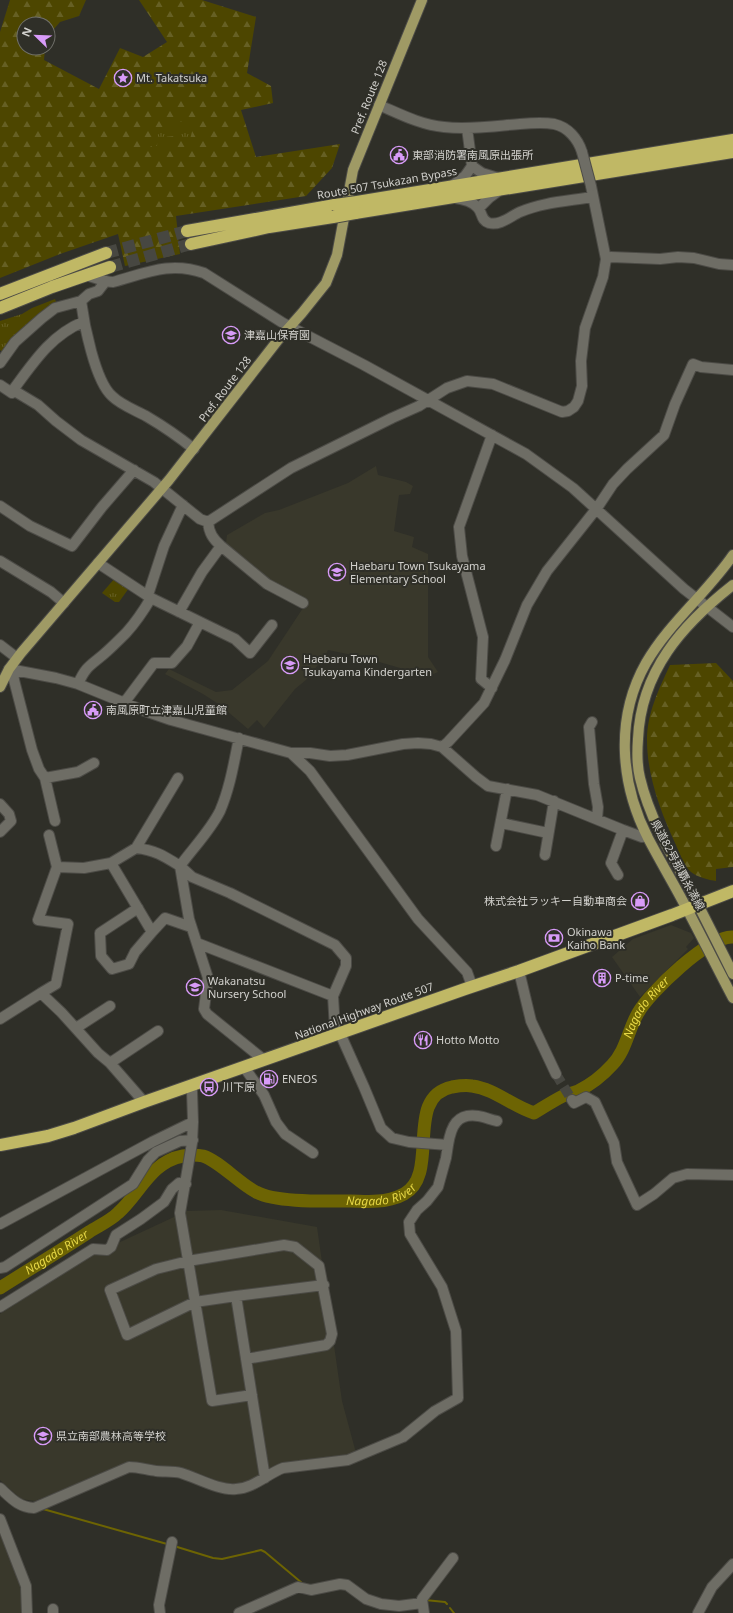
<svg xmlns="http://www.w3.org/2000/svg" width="733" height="1613" viewBox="0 0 733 1613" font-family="'Noto Sans','Noto Sans JP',sans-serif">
<defs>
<pattern id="forest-firs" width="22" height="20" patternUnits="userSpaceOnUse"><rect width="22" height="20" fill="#4d4600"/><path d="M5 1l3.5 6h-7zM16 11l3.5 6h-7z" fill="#666024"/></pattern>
<pattern id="park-tufts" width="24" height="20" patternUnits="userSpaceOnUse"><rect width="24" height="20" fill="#4d4600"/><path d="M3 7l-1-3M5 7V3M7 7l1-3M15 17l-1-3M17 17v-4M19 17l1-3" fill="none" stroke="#666024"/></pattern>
</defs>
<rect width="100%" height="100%" fill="#2f2f28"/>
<!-- built -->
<path fill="#39382b" d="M376,466L378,475L406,482L413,486L410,494L399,495L394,531L414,537L412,547L428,554V657L438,672L431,675L420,670H407L362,657L328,650L325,656L306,680L295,689L264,728L257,720L248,729L220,705L203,694L165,674L169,669L216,692L232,690L268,661L303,608L268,590L222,551L226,543L227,535L265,513L279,510L348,483Z
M671,925L691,933L694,938L686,947L688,949L640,997L612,957L633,939Z
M221,1210L317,1227L342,1401L356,1453L284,1463L255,1480L236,1484H225L182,1468L128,1462L35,1501L21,1499L0,1480V1314L90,1256L187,1211Z
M0,1526L21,1581L25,1613H0Z"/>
<!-- forest -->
<path fill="url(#forest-firs)" d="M10,0H86L79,16L60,22L48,36V24H24V48H45L44,60L99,89L120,48L143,57L167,42L139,0H202L256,17L247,73L271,86L273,103L241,110L256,157L340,144L332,168L306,196L176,216L180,254L125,266L118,234L60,254L0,278V32Z
M716,663L733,681V867L716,869V881C709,880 697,877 691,872C683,865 680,854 676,845C661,813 647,776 647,740C647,713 659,689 670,665Z"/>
<!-- park -->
<path fill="url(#park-tufts)" d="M179,122H188L193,128L189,143L175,136L164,137L163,152H150V146H157L158,132L175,130Z
M55,299L56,302L4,353L0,350V321L22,314L32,308Z
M115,578L129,588L119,602H115L102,593Z"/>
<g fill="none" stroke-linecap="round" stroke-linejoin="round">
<!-- stream -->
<path stroke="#6d6403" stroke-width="2" d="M43,1509L167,1544
M174,1546L213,1558L222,1559L261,1550L265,1552L302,1583
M425,1600L445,1602L447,1604
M450,1608L454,1613"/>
<!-- river -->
<path stroke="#6d6403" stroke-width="13" id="s1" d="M0,1288C30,1269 60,1251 89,1232C98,1226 110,1221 118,1213C140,1194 150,1162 183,1156C188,1155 198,1155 203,1156C219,1161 240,1184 256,1192C275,1203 328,1201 350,1201C359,1201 369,1202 378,1201C385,1201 397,1198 404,1194C441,1174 403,1097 452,1087C458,1086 466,1085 472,1086C495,1089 512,1106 534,1113C544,1107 553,1101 563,1096C568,1094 573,1093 578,1091C590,1085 603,1075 612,1065C626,1051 628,1030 638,1013C649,993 709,935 733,937"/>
<!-- minor-tunnel -->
<path stroke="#474741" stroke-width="10" stroke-dasharray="10 5" stroke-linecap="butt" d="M556,1074L572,1100"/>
<!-- highway-tunnel -->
<path stroke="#474741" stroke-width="12" stroke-dasharray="12 6" stroke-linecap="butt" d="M106,253L187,231
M110,267L191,244"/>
<defs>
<path id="minor" d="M379,105C400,114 421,125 444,127C469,130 495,126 520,124C531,123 543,122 554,124C568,127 578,139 582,152
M472,166L482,173L498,178
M453,185L465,176L472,166L467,128
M455,198C462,199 472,201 477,207C483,212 480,220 489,223C500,226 511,216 520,212C543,202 569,201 592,197
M479,208L489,198L500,190
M606,259L611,257L660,259L678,257L694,258L719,264L733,265
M85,275C95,277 103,282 113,282C146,273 170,261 204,273L283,323L364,365L526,454L573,488L684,589L733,627
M81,301C84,324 95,381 112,396C121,405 135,410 146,416C163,426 179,437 194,449
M83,322C51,335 33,363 13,390L38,405L56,421L81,440L154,482L200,519L208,522
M0,363L15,342L42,318L55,308L81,301L89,294L98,291L105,282
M0,385L12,393
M492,435L459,527L462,556L483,637L481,679L492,688
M0,506L30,526L72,546L102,507L134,470
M208,522L291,468L392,418L419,406L447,388L467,381L493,384L562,412L568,411L574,407L578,401L582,386L581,361L585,328L603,277L606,259L591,186
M208,522C209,533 213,539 221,546L267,584L303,603
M0,561L51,592L64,603
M98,563L151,598L200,622L187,646L172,663H154L124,703
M148,595L164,546L183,505
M179,612L202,572L221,546
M200,622L235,639L250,653L272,625
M0,645L17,658
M9,669L56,678L78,684L142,710L171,720L280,750L291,753L310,771L418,919L467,972L472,986
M13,671L14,680L32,750L39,769L45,778L55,821
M78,684C86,666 90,666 104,654C111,648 119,640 126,633C136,622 144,610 151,598
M592,722L589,727L594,784L598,807L597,819
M442,747L448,742L484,703L505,660L527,605L547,571L597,508L613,484L627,469L664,435L675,404L693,364L701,367L733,370
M291,753H310L330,756L347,755L403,744L418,743L431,744L442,747L476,777L488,786L537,795L623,830L642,837L647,836
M45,778L78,772L94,763
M0,804L9,814L11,821L0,832
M501,823L548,833
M49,835L57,867L84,868L111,863L136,848C155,850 164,856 180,866L189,919L208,978L204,1009L207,1014L264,1060
M496,846L507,789
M136,848L178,778
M545,855L554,801
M111,863L152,932L135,952L129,964L112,969L101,956L100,933L138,908
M618,875L611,863L623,830
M152,932L165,918L191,927
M197,943L333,996
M519,971L531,1021L556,1074
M41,993L56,984L68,924L38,920L57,867
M0,1019L41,993L61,1012L98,1053L110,1063L144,1102
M76,1028L110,1006
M110,1063L158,1031
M244,1067L264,1095L276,1122L285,1134L313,1153
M190,1086L192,1091L193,1122L192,1143L180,1213L212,1401L252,1395
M572,1100L574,1103L586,1097L595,1102L614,1143L617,1162L637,1205L654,1194L673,1178L687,1174L733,1175
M448,1145C451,1126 457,1113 478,1116C485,1117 491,1120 497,1121
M0,1224L152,1142L193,1122
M0,1268L5,1267L133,1184L148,1160L156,1152L180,1141L193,1140
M236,1296L324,1285
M0,1307L93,1249L107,1250L111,1247L116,1235L141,1219L164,1202L172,1189L179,1183L186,1184
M246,1359L326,1345L330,1341L332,1334L319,1266L295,1247L284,1245L188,1261L156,1269L110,1290L127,1335L195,1302L236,1296L265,1478
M0,1488C11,1498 18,1507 34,1508L129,1467C139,1467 147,1470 156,1471C164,1472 173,1471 181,1473C197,1478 220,1491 236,1489C254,1488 267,1474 283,1468L348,1460L403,1437L435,1411L458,1398L456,1331L442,1287L410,1234L409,1222L417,1210L427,1201L438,1187L446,1158L448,1145L409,1142L392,1138L381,1128L364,1087L343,1040L340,1034L335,1029L333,996L346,966V958L335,945L230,893L192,877L180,866C193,848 210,831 220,811C230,788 234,762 239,738
M0,1519L26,1586L27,1613
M53,1613V1609
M160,1613L159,1605L172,1542
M239,1613L298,1587L311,1590L340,1584L347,1585L366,1599L381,1604L399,1606L422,1603
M424,1613L422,1599L453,1558
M698,1613L712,1587L733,1564"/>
<path id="major" d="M733,555C707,593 669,623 646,663C615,718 620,783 648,838C658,857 669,876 680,896C698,929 715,964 733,998
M733,585C682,625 641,671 638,739C637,752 637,766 640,778C649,816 669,851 688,885C703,914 718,944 733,974
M0,687L9,669L21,653L169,480L278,340L302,313L326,283L337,255L353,170L422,0"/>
<path id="highway" d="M357,202L733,140
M355,213L733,152
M187,231L335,205
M191,244L269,227L333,217
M0,294L106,253
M0,308L52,287L110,267
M0,1145L48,1136L74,1128L144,1102L465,989L519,971L672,915L733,891"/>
</defs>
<!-- minor casing -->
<use href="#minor" stroke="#4c4b46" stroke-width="12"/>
<!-- major casing -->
<use href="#major" stroke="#4c4b46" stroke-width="12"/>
<!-- highway casing -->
<use href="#highway" stroke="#4c4b46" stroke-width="14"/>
<!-- minor -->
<use href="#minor" stroke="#6e6d65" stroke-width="10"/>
<!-- major -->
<use href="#major" stroke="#9f9a65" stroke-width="10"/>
<!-- highway -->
<use href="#highway" stroke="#c0b865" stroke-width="12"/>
<defs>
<path id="minor-bridge" d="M582,152L591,186"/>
<path id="highway-bridge" d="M335,205L357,202
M333,217L355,213"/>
</defs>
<!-- minor-bridge casing -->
<use href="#minor-bridge" stroke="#4c4b46" stroke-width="12" stroke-linecap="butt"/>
<!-- highway-bridge casing -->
<use href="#highway-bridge" stroke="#4c4b46" stroke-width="14" stroke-linecap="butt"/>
<!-- minor-bridge -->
<use href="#minor-bridge" stroke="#6e6d65" stroke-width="10"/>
<!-- highway-bridge -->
<use href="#highway-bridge" stroke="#c0b865" stroke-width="12"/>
</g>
<!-- icons -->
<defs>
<symbol id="sight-ring" viewBox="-11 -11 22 22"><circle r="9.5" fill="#2f2f28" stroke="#d89bf8" stroke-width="1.5"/><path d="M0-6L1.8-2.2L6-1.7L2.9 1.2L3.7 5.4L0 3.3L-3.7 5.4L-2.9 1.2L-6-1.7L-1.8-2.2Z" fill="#d89bf8"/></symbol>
<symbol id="civic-ring" viewBox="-11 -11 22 22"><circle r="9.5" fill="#2f2f28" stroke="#d89bf8" stroke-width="1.5"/><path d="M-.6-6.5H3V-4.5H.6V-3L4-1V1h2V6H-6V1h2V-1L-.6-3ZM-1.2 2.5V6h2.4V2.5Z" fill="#d89bf8"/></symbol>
<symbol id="school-ring" viewBox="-11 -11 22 22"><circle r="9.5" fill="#2f2f28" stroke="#d89bf8" stroke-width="1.5"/><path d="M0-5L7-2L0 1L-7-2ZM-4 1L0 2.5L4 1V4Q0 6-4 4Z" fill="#d89bf8"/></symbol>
<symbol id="shop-ring" viewBox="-11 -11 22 22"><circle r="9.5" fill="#2f2f28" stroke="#d89bf8" stroke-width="1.5"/><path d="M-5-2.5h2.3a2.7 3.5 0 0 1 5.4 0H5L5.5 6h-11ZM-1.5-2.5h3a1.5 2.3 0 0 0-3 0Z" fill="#d89bf8"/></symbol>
<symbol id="bank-ring" viewBox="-11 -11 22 22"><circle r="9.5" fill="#2f2f28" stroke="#d89bf8" stroke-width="1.5"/><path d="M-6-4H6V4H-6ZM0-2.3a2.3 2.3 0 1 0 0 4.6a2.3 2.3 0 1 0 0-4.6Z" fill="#d89bf8"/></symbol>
<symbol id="building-ring" viewBox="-11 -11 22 22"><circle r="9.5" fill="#2f2f28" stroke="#d89bf8" stroke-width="1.5"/><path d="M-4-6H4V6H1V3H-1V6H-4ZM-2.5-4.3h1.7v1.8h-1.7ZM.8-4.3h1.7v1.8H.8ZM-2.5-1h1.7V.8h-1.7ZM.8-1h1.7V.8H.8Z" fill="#d89bf8"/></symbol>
<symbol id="restaurant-ring" viewBox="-11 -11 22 22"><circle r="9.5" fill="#2f2f28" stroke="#d89bf8" stroke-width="1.5"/><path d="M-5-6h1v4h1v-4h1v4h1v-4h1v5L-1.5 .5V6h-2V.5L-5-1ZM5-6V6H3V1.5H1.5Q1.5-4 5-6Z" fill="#d89bf8"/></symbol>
<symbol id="fuel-ring" viewBox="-11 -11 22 22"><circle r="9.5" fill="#2f2f28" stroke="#d89bf8" stroke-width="1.5"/><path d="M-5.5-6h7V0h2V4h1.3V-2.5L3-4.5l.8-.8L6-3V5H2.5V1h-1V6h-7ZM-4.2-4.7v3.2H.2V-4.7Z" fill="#d89bf8"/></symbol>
<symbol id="bus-ring" viewBox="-11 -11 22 22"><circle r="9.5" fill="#2f2f28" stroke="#d89bf8" stroke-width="1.5"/><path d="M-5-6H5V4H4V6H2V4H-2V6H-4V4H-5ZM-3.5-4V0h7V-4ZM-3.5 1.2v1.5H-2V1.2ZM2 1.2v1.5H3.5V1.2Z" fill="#d89bf8"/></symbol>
</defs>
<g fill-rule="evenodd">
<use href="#sight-ring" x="113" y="68" width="20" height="20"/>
<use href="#civic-ring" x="389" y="145" width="20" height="20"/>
<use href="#school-ring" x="221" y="325" width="20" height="20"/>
<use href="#school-ring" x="327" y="562" width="20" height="20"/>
<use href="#school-ring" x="280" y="655" width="20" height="20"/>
<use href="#civic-ring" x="83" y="700" width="20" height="20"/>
<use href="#shop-ring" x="630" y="891" width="20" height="20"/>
<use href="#bank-ring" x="544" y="928" width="20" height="20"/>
<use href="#building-ring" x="592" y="968" width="20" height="20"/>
<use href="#school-ring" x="185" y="977" width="20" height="20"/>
<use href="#restaurant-ring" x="413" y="1030" width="20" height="20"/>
<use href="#fuel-ring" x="259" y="1069" width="20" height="20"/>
<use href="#bus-ring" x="199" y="1077" width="20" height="20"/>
<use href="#school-ring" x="33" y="1426" width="20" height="20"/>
</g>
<g text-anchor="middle" stroke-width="4" stroke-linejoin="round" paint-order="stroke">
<!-- poi labels -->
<g font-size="11" fill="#d2d1cd" stroke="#2f2f28" text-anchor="start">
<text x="136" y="82">Mt. Takatsuka</text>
<text x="412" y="159">東部消防署南風原出張所</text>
<text x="244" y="339">津嘉山保育園</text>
<text x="350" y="570">Haebaru Town Tsukayama<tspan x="350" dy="13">Elementary School</tspan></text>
<text x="303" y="663">Haebaru Town<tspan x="303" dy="13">Tsukayama Kindergarten</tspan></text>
<text x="106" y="714">南風原町立津嘉山児童館</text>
<text x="627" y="905" text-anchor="end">株式会社ラッキー自動車商会</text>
<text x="567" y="936">Okinawa<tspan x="567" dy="13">Kaiho Bank</tspan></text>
<text x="615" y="982">P-time</text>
<text x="208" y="985">Wakanatsu<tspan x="208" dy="13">Nursery School</tspan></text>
<text x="436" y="1044">Hotto Motto</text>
<text x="282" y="1083">ENEOS</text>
<text x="222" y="1091">川下原</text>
<text x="56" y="1440">県立南部農林高等学校</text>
</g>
<!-- street labels -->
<g font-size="11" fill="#d2d1cd" stroke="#2f2f28">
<text transform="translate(369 97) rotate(-68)" y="4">Pref. Route 128</text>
<text transform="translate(387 183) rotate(-10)" y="4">Route 507 Tsukazan Bypass</text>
<text transform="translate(225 389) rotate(-53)" y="4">Pref. Route 128</text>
<text transform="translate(678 865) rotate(62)" y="4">県道82号那覇糸満線</text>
<text transform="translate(364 1011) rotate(-20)" y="4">National Highway Route 507</text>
</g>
<!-- water labels -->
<g font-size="12" font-style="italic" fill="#e5d645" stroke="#2f2f28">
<text dy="4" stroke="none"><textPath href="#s1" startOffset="837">Nagado River</textPath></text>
<text dy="4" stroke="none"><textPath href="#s1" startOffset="440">Nagado River</textPath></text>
<text dy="4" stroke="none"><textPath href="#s1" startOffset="67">Nagado River</textPath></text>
</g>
</g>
<!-- north arrow -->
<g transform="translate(36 36) rotate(293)"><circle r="19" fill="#2f2f28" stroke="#70706a"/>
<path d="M0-3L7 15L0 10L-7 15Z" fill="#d89bf8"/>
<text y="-6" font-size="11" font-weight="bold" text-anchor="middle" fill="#d2d1cd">N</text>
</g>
</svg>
